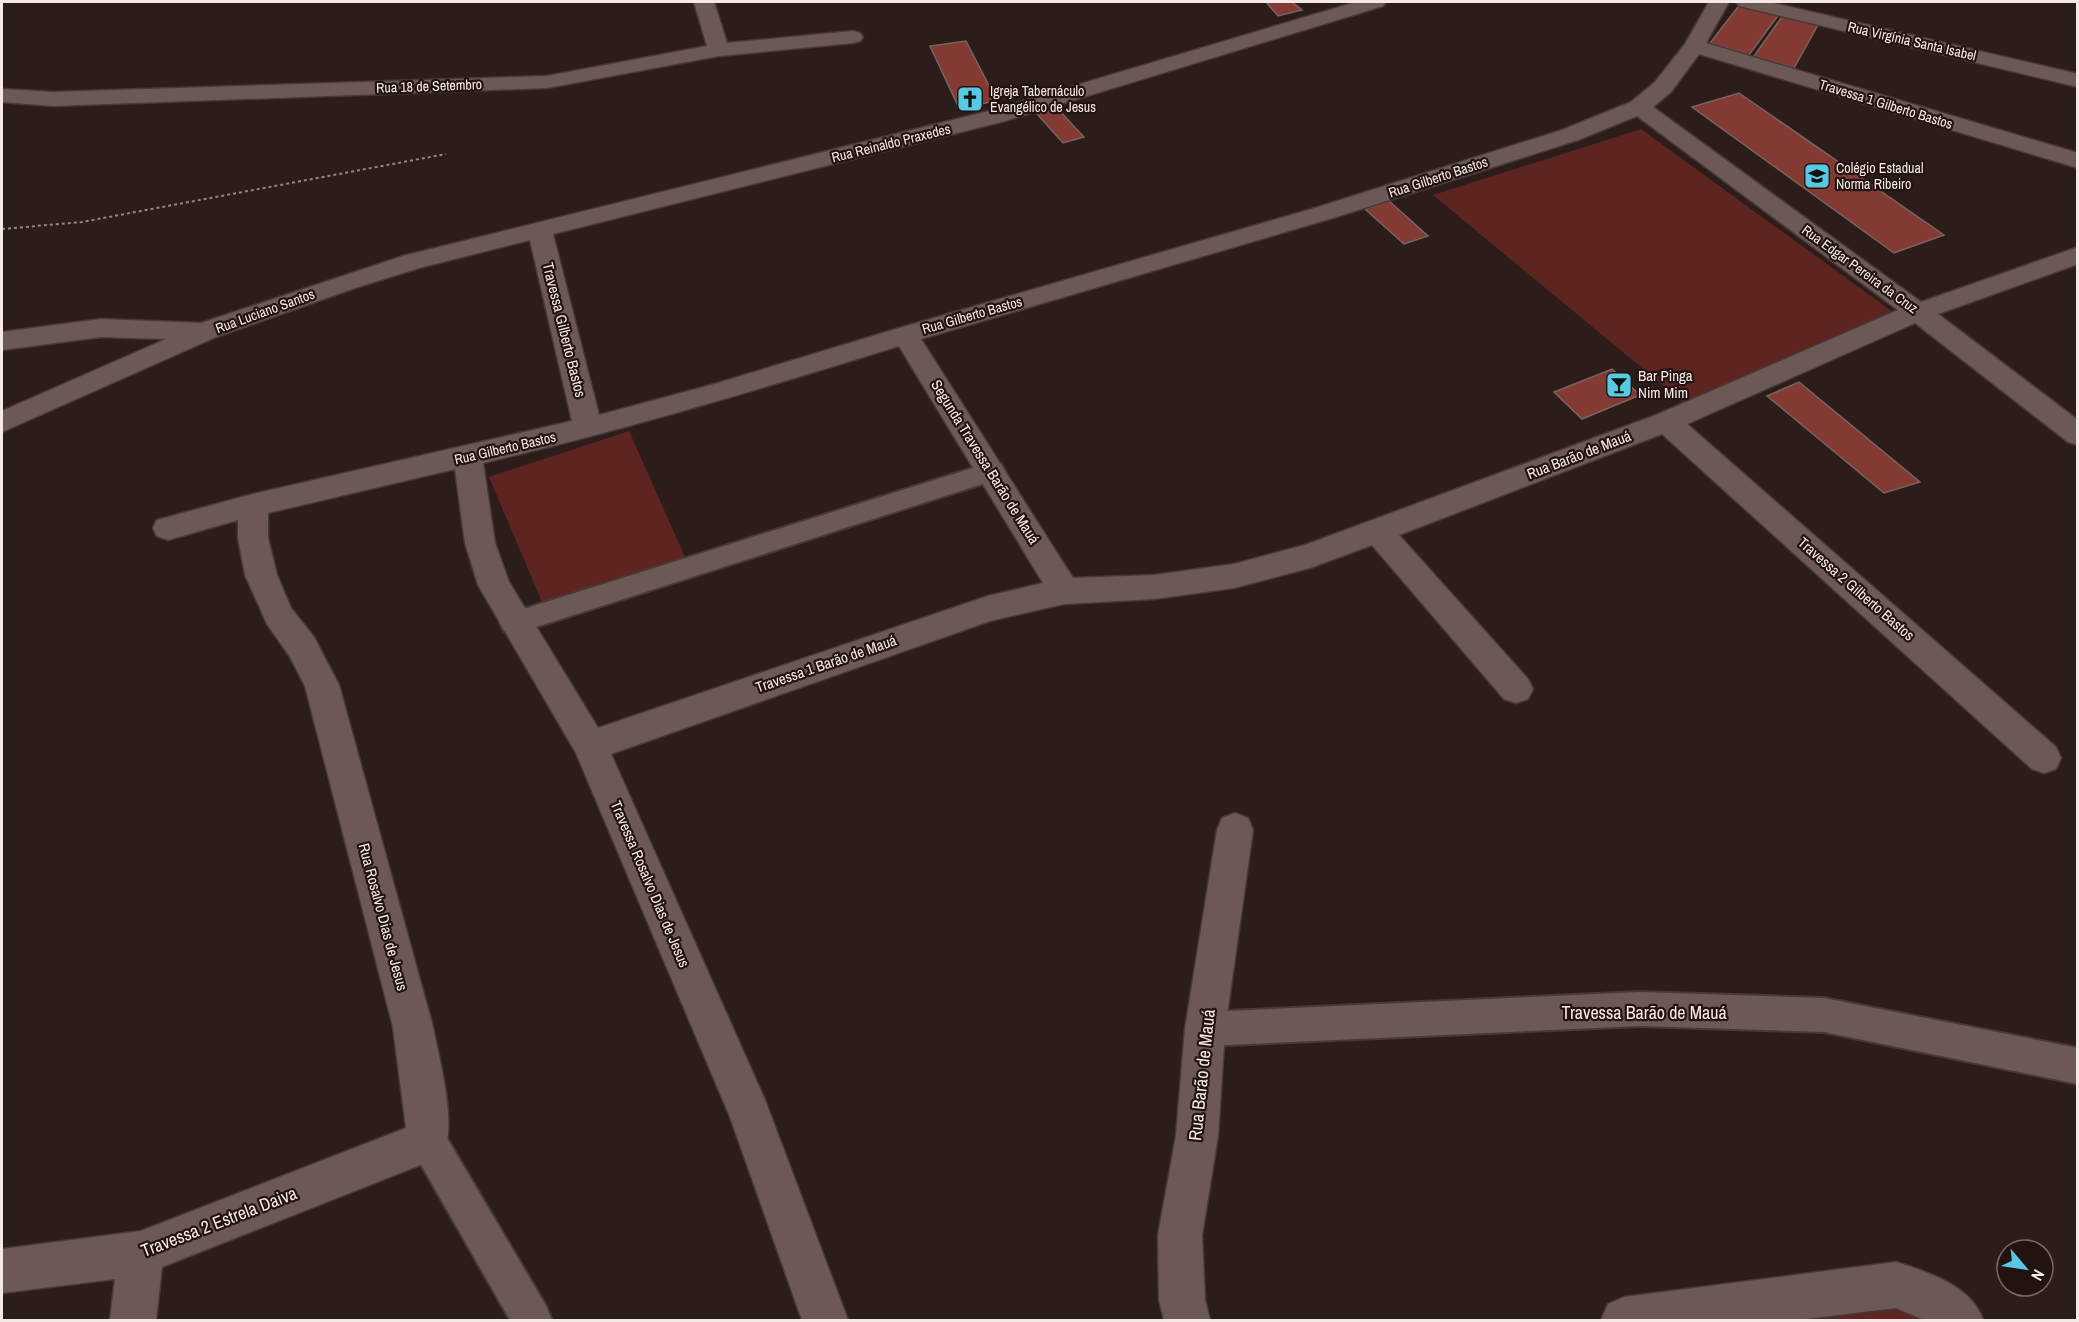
<svg xmlns="http://www.w3.org/2000/svg" width="2079" height="1322" viewBox="0 0 2079 1322" font-family="'Archivo Narrow',sans-serif">
<rect width="100%" height="100%" fill="#2c1d1a"/>
<!-- green -->
<path fill="#5e2520" d="M1641,129L1893,312L1683,402L1433,195Z
M629,431L685,557L542,602L489,477Z
M1921,1292L1937,1320H1761Z"/>
<!-- building -->
<path fill="#833a32" stroke="#786562" stroke-width="1.5" d="M1266,2H1292L1302,10L1278,16Z
M1741,3L1780,13L1749,55L1710,43Z
M1784,14L1819,23L1794,68L1754,56Z
M966,41L997,101L959,108L930,46Z
M1739,93L1944,235L1894,253L1692,107Z
M1057,108L1084,137L1063,143L1037,114Z
M1389,201L1428,236L1404,244L1365,209Z
M1612,369L1640,395L1582,419L1554,392Z
M1799,382L1920,482L1884,493L1767,396Z"/>
<g fill="none" stroke-linecap="round" stroke-linejoin="round">
<defs>
<path id="lane" d="M992,462L1001,464L1005,471L1001,478L514,634L504,631L500,623L504,615L514,612Z
M1640,992L1824,998L2078,1048V1084L1824,1032L1640,1026L1205,1046L1193,1041L1188,1029L1193,1017L1205,1012Z
M428,1123L441,1128L546,1306L552,1320H510L415,1154L410,1141L415,1128Z"/>
<path id="street" d="M694,2H714L727,43L853,31L860,33L863,37L860,41L853,43L719,56L547,88L53,106L2,102V89L53,92L547,76L707,46Z
M1356,2H1386L1383,6L1005,121L553,234L599,415L711,385L896,329L1315,208L1562,130L1631,102L1655,82L1685,44L1709,2H1729L1706,43L2078,153V168L1699,54L1671,92L1653,107L1921,302L2078,247V264L1938,314L2078,420V445L2068,442L1915,323L1687,424L2056,747L2061,758L2056,769L2044,773L2032,769L1662,434L1399,535L1528,679L1533,689L1528,699L1516,703L1504,699L1372,545L1310,568L1234,588L1154,599L1064,604L990,621L611,754L765,1100L848,1320H802L730,1117L576,753L478,585L465,543L455,469L268,513V538L277,575L291,608L314,637L339,685L433,1027C440,1063 457,1123 443,1156L162,1267L156,1320H110L115,1279L2,1293V1249L141,1231L406,1128L393,1027L305,686L290,657L267,624L245,575L238,538V520L168,540L157,536L153,528L157,520L253,494L572,421L530,240L419,268L355,288L216,337L2,432V411L166,339L101,337L2,350V332L101,319L201,323L403,256L989,111ZM1637,116L1898,310L1656,415L1305,545L1234,564L1154,575L1073,578L921,339L1333,218L1578,140ZM899,346L1043,583L988,596L598,728L509,582L495,543L483,463C624,430 761,389 899,346Z
M1736,2H1769L2078,74V87L1739,6Z
M1235,813L1248,818L1253,830L1225,1029L1218,1136L1202,1235L1205,1300L1210,1320H1164L1159,1300L1158,1235L1176,1136L1185,1029L1217,830L1222,818Z
M1896,1262C1928,1272 1972,1286 1983,1320H1924L1896,1308L1797,1320H1601L1608,1304L1624,1297Z"/>
</defs>
<!-- lane casing -->
<use href="#lane" stroke="#463937" stroke-width="4"/>
<!-- street casing -->
<use href="#street" stroke="#463937" stroke-width="3"/>
<!-- path -->
<path stroke="#958785" stroke-width="2" stroke-dasharray="3 3" stroke-linecap="butt" d="M2,229L82,222L446,154"/>
<!-- lane -->
<use href="#lane" fill="#6c5956" fill-rule="evenodd"/>
<!-- street -->
<use href="#street" fill="#6c5956" fill-rule="evenodd"/>
</g>
<!-- icons -->
<defs>
<symbol id="church-square" viewBox="-11 -11 22 22"><rect x="-9" y="-9" width="18" height="18" rx="4" fill="#58c9e3" stroke="#221311"/><path d="M-1.2-6h2.4v3.5h3.3v2.4h-3.3V6h-2.4V-.1h-3.3v-2.4h3.3Z" fill="#111"/></symbol>
<symbol id="school-square" viewBox="-11 -11 22 22"><rect x="-9" y="-9" width="18" height="18" rx="4" fill="#58c9e3" stroke="#221311"/><path d="M0-5L7-2L0 1L-7-2ZM-4 1L0 2.5L4 1V4Q0 6-4 4Z" fill="#111"/></symbol>
<symbol id="bar-square" viewBox="-11 -11 22 22"><rect x="-9" y="-9" width="18" height="18" rx="4" fill="#58c9e3" stroke="#221311"/><path d="M-6-5H6L.8 .8V4.5H3.5V6h-7V4.5H-.8V.8Z" fill="#111"/></symbol>
</defs>
<g fill-rule="evenodd">
<use href="#church-square" x="955" y="84" width="30" height="30"/>
<use href="#school-square" x="1802" y="161" width="30" height="30"/>
<use href="#bar-square" x="1604" y="370" width="30" height="30"/>
</g>
<g text-anchor="middle" stroke-width="4.5" stroke-linejoin="round" paint-order="stroke">
<!-- far-street labels -->
<g font-size="14" fill="#f5e9e8" stroke="#221311">
<text transform="translate(1912 41) rotate(13)" y="5">Rua Virgínia Santa Isabel</text>
<text transform="translate(429 86) rotate(-2)" y="5">Rua 18 de Setembro</text>
<text transform="translate(1886 104) rotate(17)" y="5">Travessa 1 Gilberto Bastos</text>
<text transform="translate(891 143) rotate(-14)" y="5">Rua Reinaldo Praxedes</text>
<text transform="translate(1438 177) rotate(-18)" y="5">Rua Gilberto Bastos</text>
<text transform="translate(1860 269) rotate(36)" y="5">Rua Edgar Pereira da Cruz</text>
<text transform="translate(265 311) rotate(-20)" y="5">Rua Luciano Santos</text>
<text transform="translate(972 315) rotate(-16)" y="5">Rua Gilberto Bastos</text>
<text transform="translate(505 448) rotate(-13)" y="5">Rua Gilberto Bastos</text>
</g>
<!-- far-poi labels -->
<g font-size="14" fill="#f5e9e8" stroke="#221311" text-anchor="start">
<text x="990" y="96">Igreja Tabernáculo<tspan x="990" dy="16">Evangélico de Jesus</tspan></text>
<text x="1836" y="173">Colégio Estadual<tspan x="1836" dy="16">Norma Ribeiro</tspan></text>
</g>
<!-- street labels -->
<g font-size="15" fill="#f5e9e8" stroke="#221311">
<text transform="translate(564 330) rotate(76)" y="5">Travessa Gilberto Bastos</text>
<text transform="translate(1579 455) rotate(-21)" y="5">Rua Barão de Mauá</text>
<text transform="translate(985 462) rotate(58)" y="5">Segunda Travessa Barão de Mauá</text>
<text transform="translate(1856 589) rotate(41)" y="5">Travessa 2 Gilberto Bastos</text>
<text transform="translate(826 664) rotate(-19)" y="5">Travessa 1 Barão de Mauá</text>
<text transform="translate(650 884) rotate(67)" y="5">Travessa Rosalvo Dias de Jesus</text>
<text transform="translate(383 917) rotate(75)" y="5">Rua Rosalvo Dias de Jesus</text>
</g>
<!-- poi labels -->
<g font-size="15" fill="#f5e9e8" stroke="#221311" text-anchor="start">
<text x="1638" y="381">Bar Pinga<tspan x="1638" dy="17">Nim Mim</tspan></text>
</g>
<!-- near-street labels -->
<g font-size="18" fill="#f5e9e8" stroke="#221311">
<text x="1644" y="1019">Travessa Barão de Mauá</text>
<text transform="translate(1202 1075) rotate(-84)" y="6">Rua Barão de Mauá</text>
<text transform="translate(219 1222) rotate(-21)" y="6">Travessa 2 Estrela Daiva</text>
</g>
</g>
<!-- border -->
<rect width="2079" height="1322" fill="none" stroke="#f5e9e8" stroke-width="6"/>
<!-- north arrow -->
<g transform="translate(2025 1268) rotate(119)"><circle r="28" fill="#221311" stroke="#766967" stroke-width="1.5"/>
<path d="M0-4.5L10 22L0 15L-10 22Z" fill="#58c9e3"/>
<text y="-9" font-size="16" font-weight="bold" text-anchor="middle" fill="#f5e9e8">N</text>
</g>
</svg>
